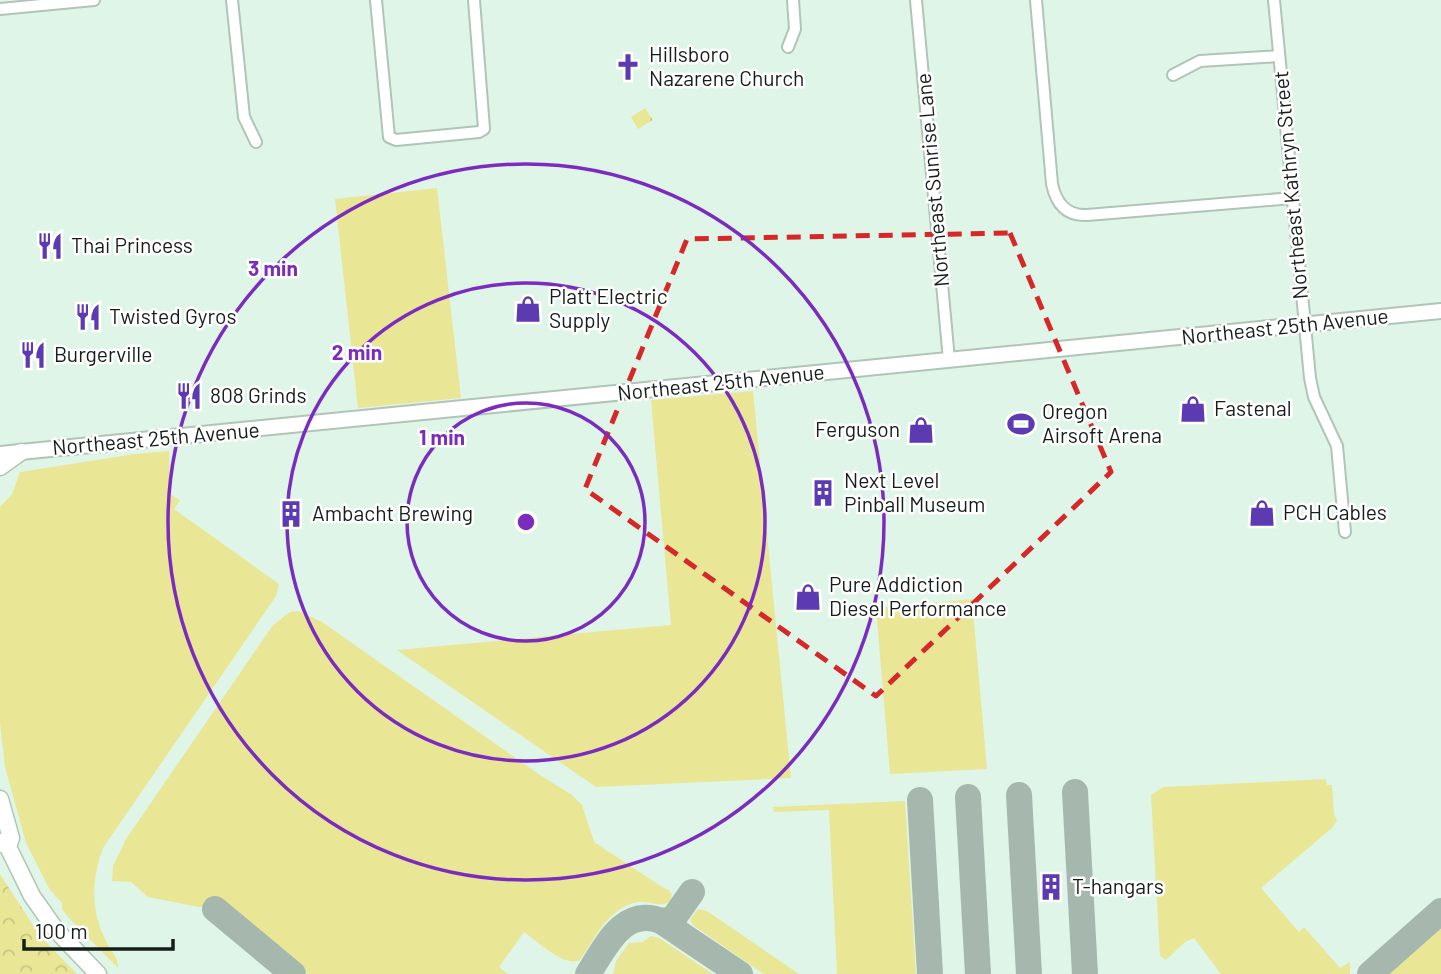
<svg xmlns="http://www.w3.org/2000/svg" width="1441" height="974" viewBox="0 0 1441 974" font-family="Barlow,sans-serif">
<defs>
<pattern id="park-crowns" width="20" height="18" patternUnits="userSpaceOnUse" patternTransform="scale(1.75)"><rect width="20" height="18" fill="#e9e696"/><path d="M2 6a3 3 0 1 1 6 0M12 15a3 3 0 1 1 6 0" fill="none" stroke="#c7c581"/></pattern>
</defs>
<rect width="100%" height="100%" fill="#dff5e8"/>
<!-- grass -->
<path fill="#e9e696" d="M437,188L461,398L358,408L335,199Z
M753,391L791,778L596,787L397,650L671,625L651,400Z
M169,451L170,494L180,500L174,509L279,584L276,596L103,848C92,878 90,909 105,939C109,949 119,957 118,968L68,917L62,909V903L50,890L26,843L5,767L0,723V507L12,494L20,472L135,454Z
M972,599L987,769L890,774L876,608Z
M299,611L322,622L540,775L572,795L582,805L594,842L662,887L669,890L672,895L670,902C659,908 649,900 637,902C608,908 595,938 580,960C565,968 537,941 524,932L499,967L508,974H308L258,929L232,909L219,903L199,907L148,897L131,882L112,881L113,866L126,839L273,625L290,612Z
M1326,779L1327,785H1332L1334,814L1337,821L1332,828L1261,888L1299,932L1304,927L1340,968L1350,962V974H1221L1194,938L1185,942L1166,960L1160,956L1151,795L1163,787Z
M905,801L916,974H837L829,810L774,812L773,807Z
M698,909L707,911L799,974H764L694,926L690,920Z
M1441,923V974H1382Z
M651,936L659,938L713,974H613L616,961L629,943L643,942Z"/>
<!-- park -->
<path fill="url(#park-crowns)" d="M645,108L653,120L638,129L631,117Z
M0,874L40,936L77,974H0Z"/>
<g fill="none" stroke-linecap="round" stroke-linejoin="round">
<!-- taxiway -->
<path stroke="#a6b8ad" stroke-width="26" d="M1075,792L1085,974
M1019,795L1029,974
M968,797L978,974
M920,800L930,974
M215,909L293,974
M661,921L673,919L692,892
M588,974C605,948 623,906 661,921L740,974
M1370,974L1441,911"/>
<defs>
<path id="minor" d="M232,0L244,117L256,142
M376,0L389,137L396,140L479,132L484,129L474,0
M916,0L949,360
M1036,0L1052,184C1056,203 1066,216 1087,215L1293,198
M1274,0L1310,378L1314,397L1337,446L1345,532
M0,9L94,0
M788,47L795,29L793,0
M1173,75L1200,61L1279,56"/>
<path id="major" d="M0,454L1441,311"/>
<path id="highway" d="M0,467L21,452
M0,799L11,838L8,847
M0,842L8,847L32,896L56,930L98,974"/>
</defs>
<!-- minor casing -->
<use href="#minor" stroke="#b0c5b8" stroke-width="14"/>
<!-- major casing -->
<use href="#major" stroke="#b0c5b8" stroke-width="18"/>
<!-- highway casing -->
<use href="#highway" stroke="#b0c5b8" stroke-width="19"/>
<!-- minor -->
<use href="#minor" stroke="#fff" stroke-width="10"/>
<!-- major -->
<use href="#major" stroke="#fff" stroke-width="14"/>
<!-- highway -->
<use href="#highway" stroke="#fff" stroke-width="16"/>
</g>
<!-- marked area -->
<path fill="none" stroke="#d62828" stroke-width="5" stroke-dasharray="14 9" stroke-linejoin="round" d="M1010,233L1111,472L876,696L585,489L687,239Z"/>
<!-- distance rings -->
<g fill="none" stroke="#7b2cbf" stroke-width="3.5">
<circle cx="526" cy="522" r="119"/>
<circle cx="526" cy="522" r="239"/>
<circle cx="526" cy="522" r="358"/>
</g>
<!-- icons -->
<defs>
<symbol id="church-bare" viewBox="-9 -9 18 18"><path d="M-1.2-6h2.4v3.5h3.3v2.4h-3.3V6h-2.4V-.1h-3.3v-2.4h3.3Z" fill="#5c3ab2" stroke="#fff" stroke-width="2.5" paint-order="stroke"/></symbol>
<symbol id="restaurant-bare" viewBox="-9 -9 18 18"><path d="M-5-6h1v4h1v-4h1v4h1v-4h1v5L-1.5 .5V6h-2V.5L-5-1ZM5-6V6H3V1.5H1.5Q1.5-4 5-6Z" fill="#5c3ab2" stroke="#fff" stroke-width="2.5" paint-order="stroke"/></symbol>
<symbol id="shop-bare" viewBox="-9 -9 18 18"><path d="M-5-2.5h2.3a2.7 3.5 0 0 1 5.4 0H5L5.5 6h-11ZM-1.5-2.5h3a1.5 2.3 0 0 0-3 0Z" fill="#5c3ab2" stroke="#fff" stroke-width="2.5" paint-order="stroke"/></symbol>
<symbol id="stadium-bare" viewBox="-9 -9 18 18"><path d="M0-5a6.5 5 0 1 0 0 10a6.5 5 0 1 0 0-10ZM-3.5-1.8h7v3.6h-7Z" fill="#5c3ab2" stroke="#fff" stroke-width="2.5" paint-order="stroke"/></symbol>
<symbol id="building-bare" viewBox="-9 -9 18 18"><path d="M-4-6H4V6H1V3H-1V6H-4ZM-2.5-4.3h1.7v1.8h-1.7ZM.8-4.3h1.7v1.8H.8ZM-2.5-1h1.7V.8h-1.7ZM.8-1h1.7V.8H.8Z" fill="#5c3ab2" stroke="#fff" stroke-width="2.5" paint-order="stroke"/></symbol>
</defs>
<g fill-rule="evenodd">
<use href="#church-bare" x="609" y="48" width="38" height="38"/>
<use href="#restaurant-bare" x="31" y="227" width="38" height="38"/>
<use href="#shop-bare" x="509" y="290" width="38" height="38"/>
<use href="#restaurant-bare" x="69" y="298" width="38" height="38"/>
<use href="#restaurant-bare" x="14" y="336" width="38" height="38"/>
<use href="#restaurant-bare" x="170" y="377" width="38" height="38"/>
<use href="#shop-bare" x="1174" y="390" width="38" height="38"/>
<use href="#stadium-bare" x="1002" y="405" width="38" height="38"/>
<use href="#shop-bare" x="902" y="411" width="38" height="38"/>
<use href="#building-bare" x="804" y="474" width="38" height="38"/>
<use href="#shop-bare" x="1243" y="494" width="38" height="38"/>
<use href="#building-bare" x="272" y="495" width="38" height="38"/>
<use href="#shop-bare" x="789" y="578" width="38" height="38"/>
<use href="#building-bare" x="1032" y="868" width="38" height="38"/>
</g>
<g text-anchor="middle" stroke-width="5" stroke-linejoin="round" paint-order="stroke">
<!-- poi labels -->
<g font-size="21" fill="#161e1a" stroke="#fff" text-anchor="start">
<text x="649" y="62">Hillsboro<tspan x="649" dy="24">Nazarene Church</tspan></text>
<text x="71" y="253">Thai Princess</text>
<text x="549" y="304">Platt Electric<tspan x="549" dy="24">Supply</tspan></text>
<text x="109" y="324">Twisted Gyros</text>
<text x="54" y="362">Burgerville</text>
<text x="210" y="403">808 Grinds</text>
<text x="1214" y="416">Fastenal</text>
<text x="1042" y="419">Oregon<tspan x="1042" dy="24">Airsoft Arena</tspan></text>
<text x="900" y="437" text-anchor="end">Ferguson</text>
<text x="844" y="488">Next Level<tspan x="844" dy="24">Pinball Museum</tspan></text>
<text x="1283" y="520">PCH Cables</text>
<text x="312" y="521">Ambacht Brewing</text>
<text x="829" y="592">Pure Addiction<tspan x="829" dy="24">Diesel Performance</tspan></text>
<text x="1072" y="894">T-hangars</text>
</g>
<!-- street labels -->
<g font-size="21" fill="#161e1a" stroke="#fff">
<text transform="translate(933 180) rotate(-95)" y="7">Northeast Sunrise Lane</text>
<text transform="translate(1291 185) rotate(-95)" y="7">Northeast Kathryn Street</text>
<text transform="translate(1285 327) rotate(-6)" y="7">Northeast 25th Avenue</text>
<text transform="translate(721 383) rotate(-6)" y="7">Northeast 25th Avenue</text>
<text transform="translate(156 439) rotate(-5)" y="7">Northeast 25th Avenue</text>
</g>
</g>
<circle cx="526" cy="522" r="10" fill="#7b2cbf" stroke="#fff" stroke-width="3.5"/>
<g font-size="21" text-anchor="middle" font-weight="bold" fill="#7b2cbf" stroke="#fff" stroke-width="5" stroke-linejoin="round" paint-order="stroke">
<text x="273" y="276">3 min</text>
<text x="357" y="360">2 min</text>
<text x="442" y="445">1 min</text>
</g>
<!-- scale -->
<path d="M24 939v10h149v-10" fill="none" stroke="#161e1a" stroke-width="3.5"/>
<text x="35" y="939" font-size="21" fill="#161e1a" stroke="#ffffff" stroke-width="5" paint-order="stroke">100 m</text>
</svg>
